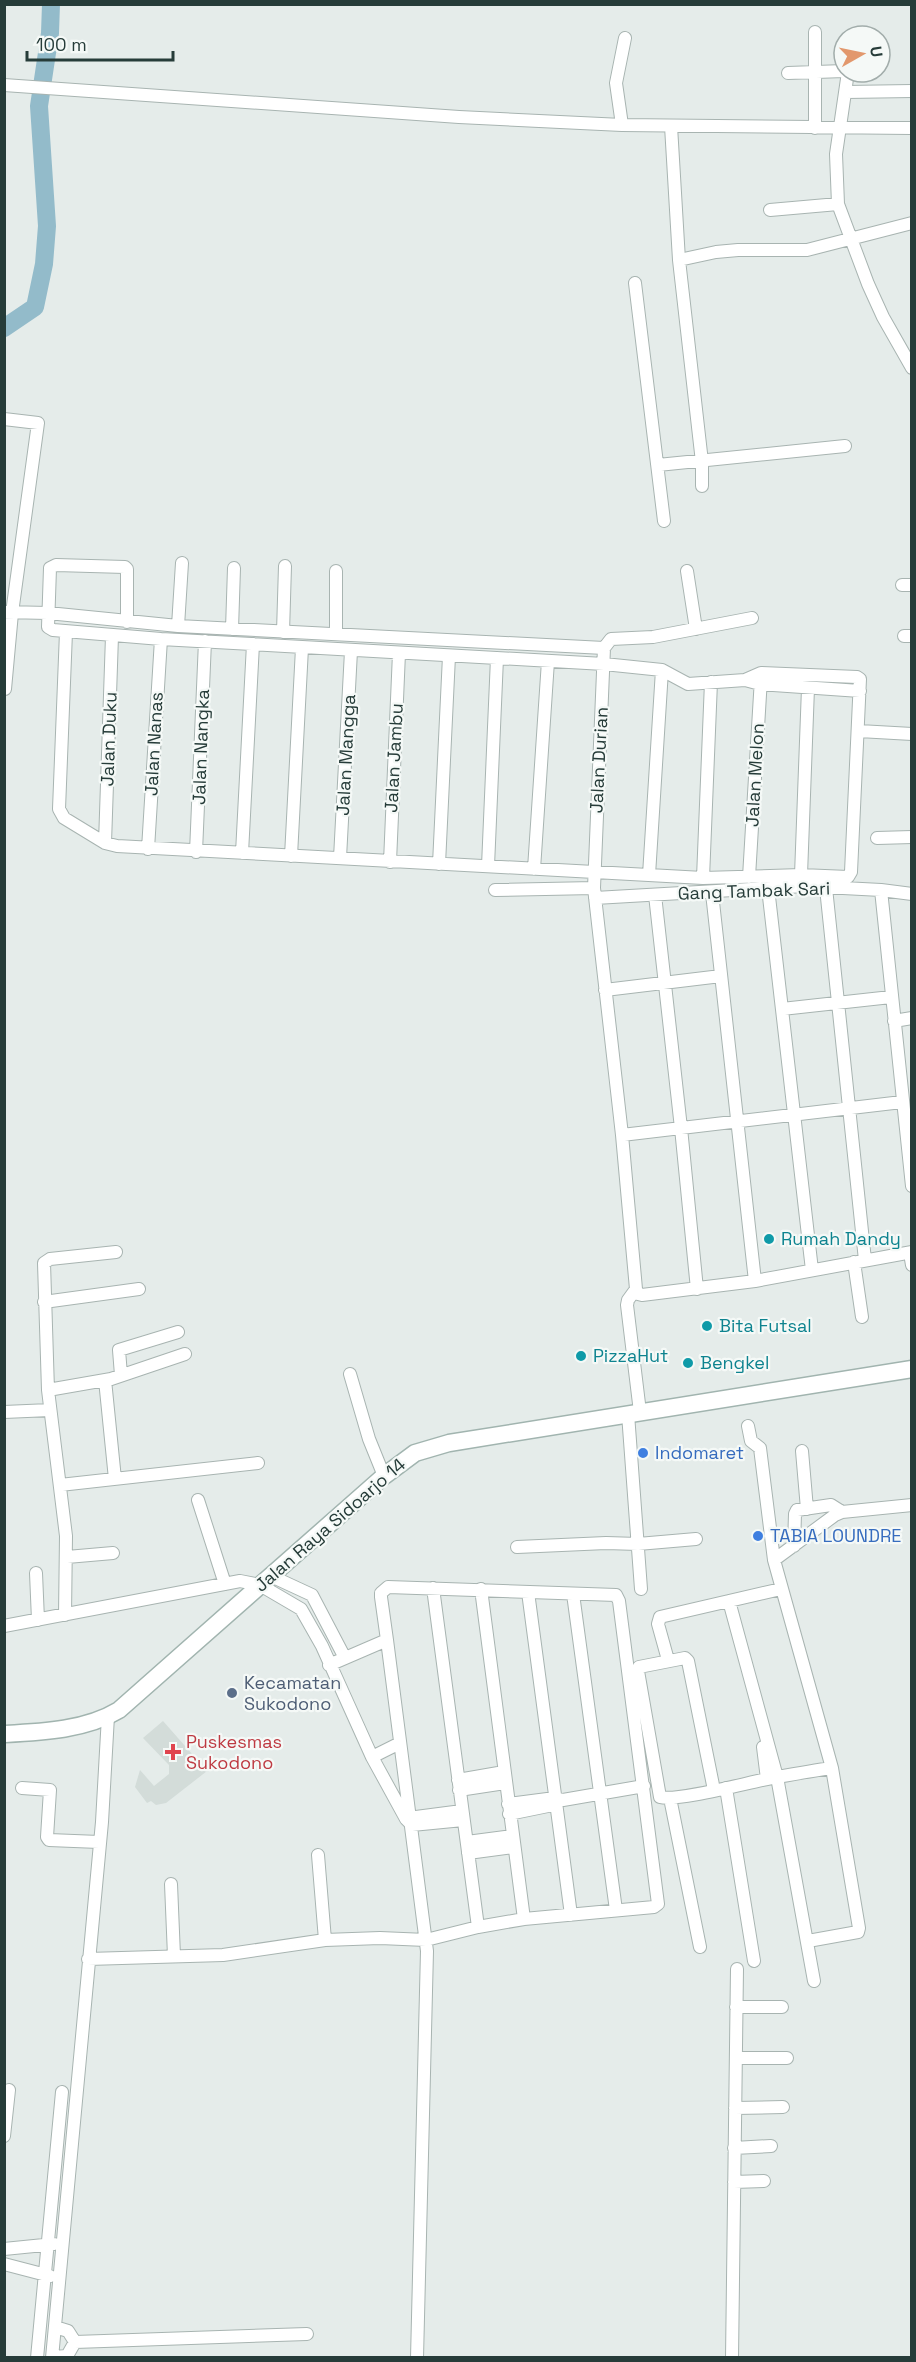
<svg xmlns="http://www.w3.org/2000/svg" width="916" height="2362" viewBox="0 0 916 2362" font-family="'Space Grotesk',sans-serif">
<rect width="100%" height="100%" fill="#e5ecea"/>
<!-- built -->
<path fill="#d3dcd9" d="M163,1721L207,1771L166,1803L156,1805L151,1801L147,1803L135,1787L140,1770L154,1786L169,1774V1765L143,1738Z"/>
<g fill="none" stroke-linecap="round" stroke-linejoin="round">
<!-- river -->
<path stroke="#93bbca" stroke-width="18" d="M4,328L35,307L44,264L47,226L39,106L50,33L51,4"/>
<defs>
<path id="minor" d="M848,72L836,154L838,204L868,284L883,317L912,368
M788,73L844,71
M4,85L459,117L622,125L912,128
M846,92L912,91
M622,125L616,83L625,38
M671,126L679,260L702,462V486
M815,128V32
M770,210L838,204
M679,260L716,252L738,250H807L912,223
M635,283L664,521
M4,419L38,423L12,613L5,689
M658,465L845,446
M687,571L696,629
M902,585H912
M4,612L48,613L178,626L604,648
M127,622V569L125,567L56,565L50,568L48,627L53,630L161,639L604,664L662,670L688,684L745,680L760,684L860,691
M178,626L182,563
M232,629L234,568
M66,632L59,809L64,818L105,843L117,846L703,878L801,875L848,877L851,872L860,679L857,677L761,673L745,680
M283,632L285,566
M336,634V571
M904,636H912
M859,731L912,734
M877,838L912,837
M105,843L112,636
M148,849L161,639
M196,852L205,641
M242,853L253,644
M291,856L302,648
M340,858L351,651
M390,862L399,653
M439,864L449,656
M488,866L497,658
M534,869L548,661
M649,875L662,670
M801,875L808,688
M749,877L761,678
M703,878L711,682
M768,888L812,1270
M826,888L865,1260
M495,890L594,888
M881,890L912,1186
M712,893L755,1281
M655,895L681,1128L697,1289
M595,898L805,886L881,890L912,894
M605,990L721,976
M782,1009L891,997
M894,1021L912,1018
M622,1135L902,1102
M910,1253L912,1265
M854,1262L862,1317
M636,1289L638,1294L642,1295L755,1281L912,1252
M44,1302L139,1289
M350,1374L369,1439L384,1476
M121,1375L119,1350L178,1332
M105,1380L115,1479
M48,1390L111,1379L185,1354
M4,1412L50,1410
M640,1412L627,1305L628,1300L636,1289L622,1135L594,888L604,648L611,639L653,637L752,618
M628,1414L641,1589
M748,1426L751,1441L760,1448L774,1560
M802,1451L807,1509
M60,1485L258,1463
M198,1500L225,1584
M794,1546L795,1514L797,1510L831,1505L842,1512
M517,1547L606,1543L638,1544L696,1539
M67,1557L113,1553
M36,1573L38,1620
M271,1576L312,1595L345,1658
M433,1588L478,1927
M481,1589L524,1919
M528,1592L571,1915
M573,1594L616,1910
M729,1601L777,1777L814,1981
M65,1615L66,1536L48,1390L44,1263L50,1259L116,1252
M4,1626L240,1581L260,1585L301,1609L322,1646L372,1757L406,1819L412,1825L463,1820
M387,1640L427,1951L417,2358
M668,1660L658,1624L660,1617L781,1589
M763,1747L767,1779
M372,1757L400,1743
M458,1780L504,1772
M22,1788L50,1790L47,1837L49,1840L99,1842
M726,1788L754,1961
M459,1790L505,1783
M714,1790L688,1661L685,1658L639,1667L638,1671L660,1797C677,1802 746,1783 767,1779C789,1775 810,1771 832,1768
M670,1798L700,1947
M508,1804L555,1798L563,1800L644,1786
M509,1814L548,1806
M416,1817L462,1811
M467,1842L512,1836
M468,1853L514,1847
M318,1855L325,1940
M171,1884L174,1956
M808,1941L858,1932L859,1928L832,1768L774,1560L835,1515L842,1512L912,1505
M88,1959L223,1955L325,1940L380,1938L426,1940L478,1927L524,1919L654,1907L658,1904L619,1601L616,1595L388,1587L381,1593V1597L387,1640L329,1665
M736,2007H782
M736,2058H787
M735,2108L783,2107
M4,2136L9,2090
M734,2148L771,2146
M734,2182L764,2181
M4,2249L54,2244
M4,2264L50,2276
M55,2327L68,2331L75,2342L307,2334
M52,2357L67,2356L75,2342
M37,2358L62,2092
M52,2358L102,1822L108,1716
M732,2358L737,1969"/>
<path id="secondary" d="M4,1734C43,1732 86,1730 119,1710L384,1476L415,1453L449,1443L912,1369"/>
</defs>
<!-- minor casing -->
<use href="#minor" stroke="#a8b4b1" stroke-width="14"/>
<!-- secondary casing -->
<use href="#secondary" stroke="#a1b4af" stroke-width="19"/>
<!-- minor -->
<use href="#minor" stroke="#fff" stroke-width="12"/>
<!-- secondary -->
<use href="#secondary" stroke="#fff" stroke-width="16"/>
</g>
<!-- markers -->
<g fill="#0f9aa8" stroke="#f5f9f7" stroke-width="2">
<circle cx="769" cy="1239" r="6"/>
<circle cx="707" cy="1326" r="6"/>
<circle cx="581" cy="1356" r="6"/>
<circle cx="688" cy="1363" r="6"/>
</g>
<g fill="#3f7fe0" stroke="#f5f9f7" stroke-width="2">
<circle cx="643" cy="1453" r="6"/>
<circle cx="758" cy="1536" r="6"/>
</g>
<circle fill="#5c6f8a" stroke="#f5f9f7" stroke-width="2" cx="232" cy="1693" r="6"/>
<path fill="#e0444e" stroke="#f5f9f7" stroke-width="2" d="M170 1743h6v6h6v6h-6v6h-6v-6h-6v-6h6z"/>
<g text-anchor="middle" stroke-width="4.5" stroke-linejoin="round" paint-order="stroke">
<!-- street labels -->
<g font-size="18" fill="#263c39" stroke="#f5f9f7">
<text transform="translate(109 739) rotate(-88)" y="6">Jalan Duku</text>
<text transform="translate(154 744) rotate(-87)" y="6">Jalan Nanas</text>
<text transform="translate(201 747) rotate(-88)" y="6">Jalan Nangka</text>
<text transform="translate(346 755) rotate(-87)" y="6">Jalan Mangga</text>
<text transform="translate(394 758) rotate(-87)" y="6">Jalan Jambu</text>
<text transform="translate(599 760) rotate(-87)" y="6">Jalan Durian</text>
<text transform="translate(755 775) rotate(-87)" y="6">Jalan Melon</text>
<text transform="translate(754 891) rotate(-2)" y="6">Gang Tambak Sari</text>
<text transform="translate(330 1525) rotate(-41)" y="6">Jalan Raya Sidoarjo 14</text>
</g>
<!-- culture labels -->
<g font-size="18" fill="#0d838f" stroke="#f5f9f7" text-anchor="start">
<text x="781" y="1245">Rumah Dandy</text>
<text x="719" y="1332">Bita Futsal</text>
<text x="593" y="1362">PizzaHut</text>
<text x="700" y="1369">Bengkel</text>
</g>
<!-- shop labels -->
<g font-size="18" fill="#366cbe" stroke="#f5f9f7" text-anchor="start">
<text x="655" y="1459">Indomaret</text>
<text x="770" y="1542">TABIA LOUNDRE</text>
</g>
<!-- service labels -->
<g font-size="18" fill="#4e5e75" stroke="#f5f9f7" text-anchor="start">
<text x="244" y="1689">Kecamatan<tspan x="244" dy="21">Sukodono</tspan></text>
</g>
<!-- health labels -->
<g font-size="18" fill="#be3a42" stroke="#f5f9f7" text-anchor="start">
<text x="186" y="1748">Puskesmas<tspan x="186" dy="21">Sukodono</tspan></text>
</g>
</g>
<!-- border -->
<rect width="916" height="2362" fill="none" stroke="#263c39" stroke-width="12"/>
<!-- north arrow -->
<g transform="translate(862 54) rotate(81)"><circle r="28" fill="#f5f9f7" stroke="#a2adab" stroke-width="1.5"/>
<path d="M0-4.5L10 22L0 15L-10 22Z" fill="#e2986d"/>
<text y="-9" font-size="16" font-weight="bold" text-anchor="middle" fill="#263c39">U</text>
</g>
<!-- scale -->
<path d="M27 51v9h146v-9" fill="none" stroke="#263c39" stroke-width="3"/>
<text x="36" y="51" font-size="18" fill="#263c39" stroke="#f5f9f7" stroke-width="4.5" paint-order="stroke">100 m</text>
</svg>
